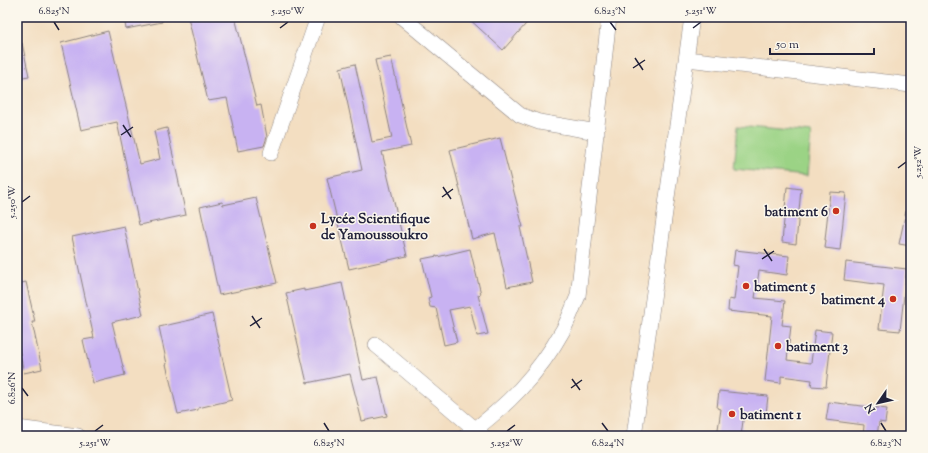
<svg xmlns="http://www.w3.org/2000/svg" width="928" height="453" viewBox="0 0 928 453" font-family="'Sorts Mill Goudy',serif">
<rect width="100%" height="100%" fill="#fbf7ec"/>
<filter id="ink" filterUnits="userSpaceOnUse"><feTurbulence type="fractalNoise" baseFrequency=".025" numOctaves="2"/><feDisplacementMap in="SourceGraphic" scale="8" xChannelSelector="R" yChannelSelector="G"/><feConvolveMatrix kernelMatrix="1 2 1 2 8 2 1 2 1" color-interpolation-filters="sRGB"/></filter>
<filter id="wash" filterUnits="userSpaceOnUse"><feTurbulence type="fractalNoise" baseFrequency=".012" numOctaves="4" result="noise"/><feDisplacementMap in="SourceGraphic" scale="16" xChannelSelector="R" yChannelSelector="G"/><feGaussianBlur stdDeviation="0.9" result="paint"/><feColorMatrix in="noise" values="0 0 0 0 0 0 0 0 0 0 0 0 0 0 0 0 0 1.4 0 .05"/><feComposite in="paint" operator="in"/></filter>
<g filter="url(#wash)">
<rect width="100%" height="100%" fill="#f3dec1"/>
<!-- green -->
<path fill="#9bd385" stroke="#5e7a60" d="M738,126L811,133L807,176L734,169Z"/>
<g id="blocks">
<!-- building -->
<path fill="#c8b2f2" d="M124,17H161L162,22L126,29Z
M188,17H235L257,106L261,105L267,137L264,146L238,151L227,98L208,101Z
M467,17H532L503,50Z
M108,31L140,164L160,159L154,131L167,128L186,215L139,225L117,122L81,130L61,43Z
M17,43H22L29,76L17,78Z
M391,57L411,146L382,152L407,256L349,269L327,178L362,170L340,68L355,64L372,142L392,138L375,60Z
M500,138L523,227H520L532,282L507,287L495,233L472,239L450,150Z
M787,187L801,189L796,244L782,242Z
M830,192L846,193L840,250L825,248L826,240H825Z
M256,198L277,283L219,295L200,207L222,202L223,205Z
M906,211H911V246L899,244Z
M124,226L143,315L112,322L125,375L93,383L83,340L94,338L72,237Z
M470,249L481,294L478,295L488,334L477,336L470,306L449,310L457,342L444,345L436,308L430,307L428,298L431,297L422,259L437,256V257Z
M735,250L789,256L787,275L759,271L755,298L785,301L782,325L791,326L787,360L811,363L815,330L832,332L826,387L811,386L812,380L781,376V383L765,381L772,316L728,311L729,299L734,300L738,266L733,265Z
M846,262L907,269L900,331L879,329L884,285L844,280Z
M26,282L35,322H32L42,369L24,373L17,339V284Z
M342,283L363,380L378,377L387,416L362,421L350,374L307,383L286,293L304,289V291Z
M212,314L232,400L198,408V410L178,414L166,364H167L159,327L195,319V318Z
M719,391L768,396L766,414L744,413L741,436H717L721,409L717,408Z
M829,402L887,409L885,423L879,422L877,436H863L864,425L826,420Z"/>
</g>
</g>
<g filter="url(#ink)">
<use href="#blocks" fill-opacity="0" stroke="#8a807e" stroke-width="1"/>
<g fill="none" stroke-linecap="round" stroke-linejoin="round">
<defs>
<path id="minor" d="M402,17L463,68L520,115L539,122L597,132
M687,59L911,85
M271,153L318,17
M376,345L482,435
M17,428L78,436
M466,436C507,406 538,375 563,330C569,319 573,307 578,296L609,17
M634,436L692,17"/>
</defs>
<!-- minor casing -->
<use href="#minor" stroke="#8a807e" stroke-width="16"/>
<!-- minor -->
<use href="#minor" stroke="#fff" stroke-width="15"/>
</g>
</g>
<!-- ticks -->
<path fill="none" stroke="#22223b" stroke-width="1.5" d="M54,22L59,30M610,22L616,30M280,28L288,22M693,28L701,22M635,58L643,70M633,68L645,60M123,125L131,137M121,135L133,127M898,168L906,162M443,187L451,199M442,197L453,189M22,202L30,196M764,249L772,261M762,259L774,251M252,316L260,328M250,326L262,318M572,379L580,390M22,388L28,396M571,388L582,380M324,423L329,431M602,423L608,431M881,423L886,431M95,431L103,425M507,431L515,425"/>
<!-- markers -->
<g fill="#c8321e" stroke="#fbf7ec" stroke-width="1.5">
<circle cx="836" cy="211" r="4"/>
<circle cx="313" cy="226" r="4"/>
<circle cx="746" cy="286" r="4"/>
<circle cx="893" cy="299" r="4"/>
<circle cx="778" cy="346" r="4"/>
<circle cx="732" cy="414" r="4"/>
</g>
<g text-anchor="middle" stroke-width="3" stroke-linejoin="round" paint-order="stroke">
<!-- poi labels -->
<g font-size="14" font-weight="bold" fill="#22223b" stroke="#fbf7ec" text-anchor="start">
<text x="828" y="216" text-anchor="end">batiment 6</text>
<text x="321" y="223">Lycée Scientifique<tspan x="321" dy="16">de Yamoussoukro</tspan></text>
<text x="754" y="291">batiment 5</text>
<text x="885" y="304" text-anchor="end">batiment 4</text>
<text x="786" y="351">batiment 3</text>
<text x="740" y="419">batiment 1</text>
</g>
</g>
<!-- margin -->
<rect width="928" height="453" fill="none" stroke="#fbf7ec" stroke-width="44"/>
<!-- north arrow -->
<g transform="translate(878 403) rotate(236)" stroke="#fbf7ec" stroke-width="3" paint-order="stroke">
<path d="M0-3L7 15L0 10L-7 15Z" fill="#22223b"/>
<text y="-6" font-size="11" font-weight="bold" text-anchor="middle" fill="#22223b">N</text>
</g>
<!-- scale -->
<path d="M770 48v6h104v-6" fill="none" stroke="#22223b" stroke-width="2"/>
<text x="776" y="48" font-size="12" fill="#22223b" stroke="#fbf7ec" stroke-width="3" paint-order="stroke">50 m</text>
<rect x="22" y="22" width="884" height="409" fill="none" stroke="#22223b" stroke-width="1.5"/>
<g font-size="10" text-anchor="middle" fill="#22223b">
<text x="54" y="14">6.825°N</text>
<text x="288" y="14">5.250°W</text>
<text x="610" y="14">6.823°N</text>
<text x="701" y="14">5.251°W</text>
<text transform="translate(917 162) rotate(-90)" y="4">5.252°W</text>
<text transform="translate(11 202) rotate(-90)" y="4">5.250°W</text>
<text transform="translate(11 388) rotate(-90)" y="4">6.826°N</text>
<text x="95" y="446">5.251°W</text>
<text x="329" y="446">6.825°N</text>
<text x="507" y="446">5.252°W</text>
<text x="608" y="446">6.824°N</text>
<text x="886" y="446">6.823°N</text>
</g>
</svg>
